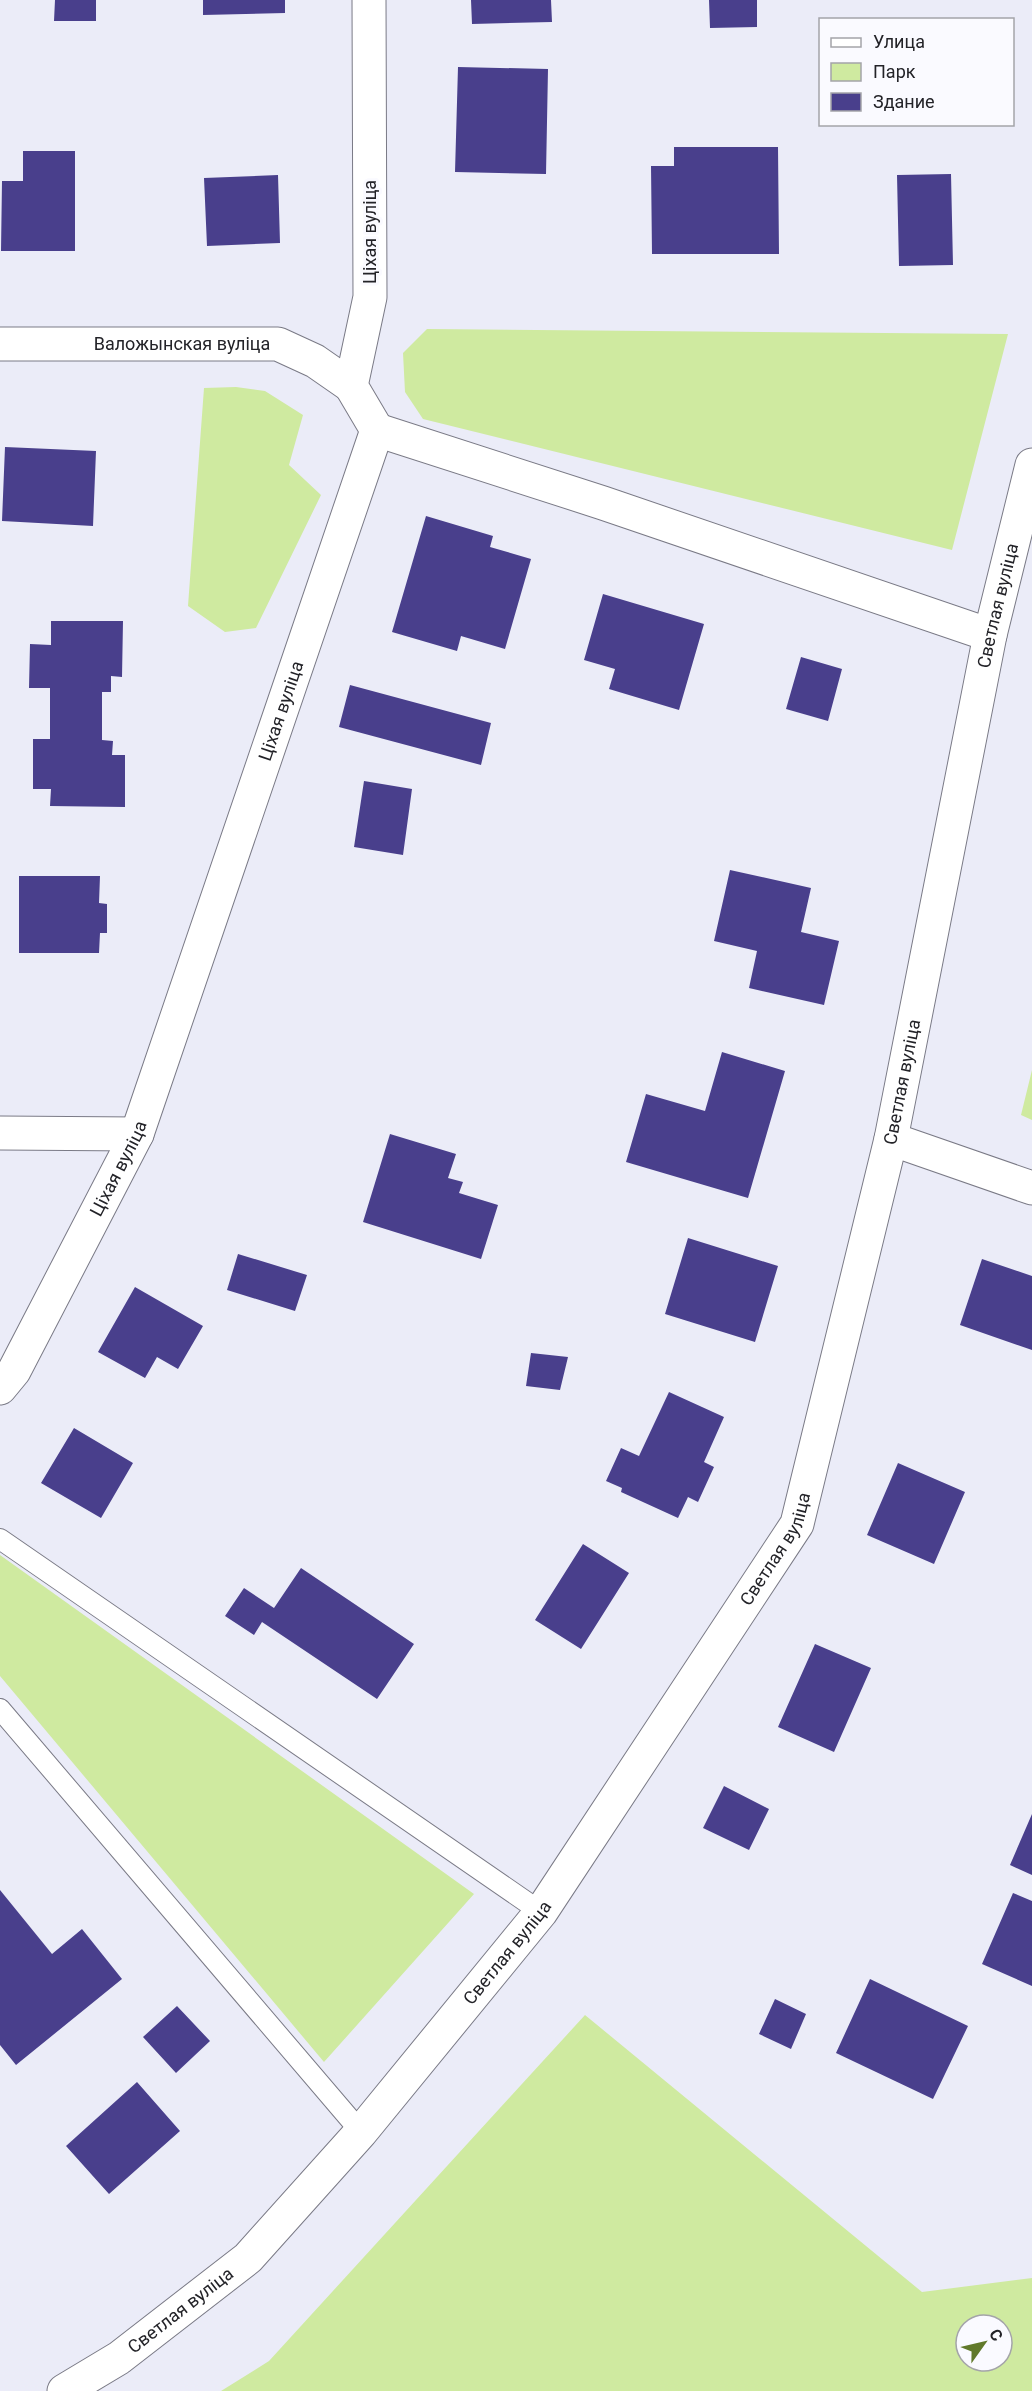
<svg xmlns="http://www.w3.org/2000/svg" width="1032" height="2391" viewBox="0 0 1032 2391" font-family="Roboto,sans-serif">
<rect width="100%" height="100%" fill="#ebecf8"/>
<!-- green -->
<path fill="#cfeaa0" fill-rule="evenodd" d="M427,329L1008,334L952,550L423,419L405,392L403,353Z
M236,387L265,391L303,415L289,465L321,495L256,628L225,632L188,606L204,388Z
M1032,1070V1120L1021,1115Z
M0,1555L474,1894L324,2062L0,1676Z
M585,2015L922,2292L1032,2278V2391H221L269,2361ZM966,2325H1002V2361H966Z"/>
<!-- building -->
<path fill="#493f8c" d="M55,0H96V21H54Z
M203,0H285V13L203,15Z
M471,0H551L552,22L472,24Z
M709,0H757V27L710,28Z
M458,67L548,69L546,174L455,172Z
M674,147H778L779,254H652L651,166H674Z
M23,151H75V251H1L2,181H23Z
M951,174L953,265L899,266L897,175Z
M278,175L280,243L207,246L204,178Z
M5,447L96,451L93,526L2,521Z
M426,516L493,536L490,547L531,559L505,649L461,636L457,651L392,632Z
M603,594L704,624L679,710L609,689L615,669L584,660Z
M51,621H123L122,677L111,676V692H102V740L113,741L112,755H125V807L50,806L51,789H33V739H50V688H29L30,644L51,645Z
M801,657L842,669L828,721L786,709Z
M350,685L491,723L481,765L339,727Z
M364,781L412,789L403,855L354,847Z
M730,870L811,888L801,932L839,941L824,1005L749,988L757,951L714,941Z
M19,876H100L99,903L107,904V933H100L99,953H19Z
M722,1052L785,1071L748,1198L626,1162L646,1094L705,1111Z
M390,1134L456,1154L448,1178L463,1182L459,1193L498,1205L481,1259L363,1222Z
M688,1238L778,1266L755,1342L665,1314Z
M238,1254L307,1275L295,1311L227,1290Z
M982,1259L1032,1276V1350L960,1325Z
M135,1287L203,1326L178,1369L157,1357L145,1378L98,1352Z
M531,1353L568,1357L560,1390L526,1386Z
M669,1392L724,1417L704,1462L714,1467L698,1502L688,1497L678,1518L621,1492L622,1488L606,1481L621,1448L639,1456Z
M74,1428L133,1463L101,1518L41,1483Z
M898,1463L965,1492L934,1564L867,1535Z
M583,1544L629,1573L581,1649L535,1620Z
M301,1568L414,1644L377,1699L262,1622L254,1635L225,1616L244,1588L274,1608Z
M815,1644L871,1668L834,1752L778,1727Z
M724,1786L769,1809L749,1850L703,1828Z
M1032,1814V1875L1010,1865Z
M0,1890L52,1954L82,1929L122,1979L16,2065L0,2045Z
M1013,1893L1032,1901V1986L982,1964Z
M870,1979L968,2026L933,2099L836,2053Z
M775,1999L806,2014L791,2049L759,2034Z
M177,2006L210,2041L176,2073L143,2037Z
M137,2082L180,2131L109,2194L66,2146Z"/>
<g fill="none" stroke-linecap="round" stroke-linejoin="round">
<defs>
<path id="service" d="M0,1539L541,1912
M0,1709L361,2132"/>
<g id="minor">
<path id="s1" d="M0,344H278L315,361L351,386"/>
<path d="M377,430L603,503L990,635"/>
<path d="M0,1133L137,1134"/>
<path d="M891,1139L1032,1188"/>
<path id="s2" d="M0,1388L14,1371L137,1134L377,430L351,386L370,297L369,0"/>
<path id="s3" d="M64,2391L119,2358L248,2258L361,2132L541,1912L797,1524L891,1139L990,635L1032,465"/>
</g>
</defs>
<!-- service casing -->
<use href="#service" stroke="#7a7a86" stroke-width="22"/>
<!-- minor casing -->
<use href="#minor" stroke="#7a7a86" stroke-width="35"/>
<!-- service -->
<use href="#service" stroke="#fff" stroke-width="20"/>
<!-- minor -->
<use href="#minor" stroke="#fff" stroke-width="33"/>
</g>
<g text-anchor="middle" stroke-width="6" stroke-linejoin="round" paint-order="stroke">
<!-- street labels -->
<g font-size="18" fill="#232328" stroke="#fafaff">
<text transform="translate(370 232) rotate(-90)" y="6">Ціхая вуліца</text>
<text dy="6" stroke="none"><textPath href="#s1" startOffset="182">Валожынская вуліца</textPath></text>
<text dy="6" stroke="none"><textPath href="#s3" startOffset="2086">Светлая вуліца</textPath></text>
<text dy="6" stroke="none"><textPath href="#s2" startOffset="736">Ціхая вуліца</textPath></text>
<text dy="6" stroke="none"><textPath href="#s3" startOffset="1600">Светлая вуліца</textPath></text>
<text dy="6" stroke="none"><textPath href="#s2" startOffset="250">Ціхая вуліца</textPath></text>
<text dy="6" stroke="none"><textPath href="#s3" startOffset="1114">Светлая вуліца</textPath></text>
<text dy="6" stroke="none"><textPath href="#s3" startOffset="628">Светлая вуліца</textPath></text>
<text dy="6" stroke="none"><textPath href="#s3" startOffset="142">Светлая вуліца</textPath></text>
</g>
</g>
<!-- legend -->
<rect x="819" y="18" width="195" height="108" fill="#fafaff" stroke="#a4a4a9" stroke-width="1.5"/>
<rect x="831" y="38" width="30" height="9" fill="#ffffff" stroke="#a4a4a9" stroke-width="1.5"/>
<text x="873" y="48" font-size="18" fill="#232328">Улица</text>
<rect x="831" y="63" width="30" height="18" fill="#cfeaa0" stroke="#a4a4a9" stroke-width="1.5"/>
<text x="873" y="78" font-size="18" fill="#232328">Парк</text>
<rect x="831" y="93" width="30" height="18" fill="#493f8c" stroke="#a4a4a9" stroke-width="1.5"/>
<text x="873" y="108" font-size="18" fill="#232328">Здание</text>
<!-- north arrow -->
<g transform="translate(984 2343) rotate(56)"><circle r="28" fill="#fafaff" stroke="#a4a4a9" stroke-width="1.5"/>
<path d="M0-4.5L10 22L0 15L-10 22Z" fill="#61792b"/>
<text y="-9" font-size="16" font-weight="bold" text-anchor="middle" fill="#232328">С</text>
</g>
</svg>
